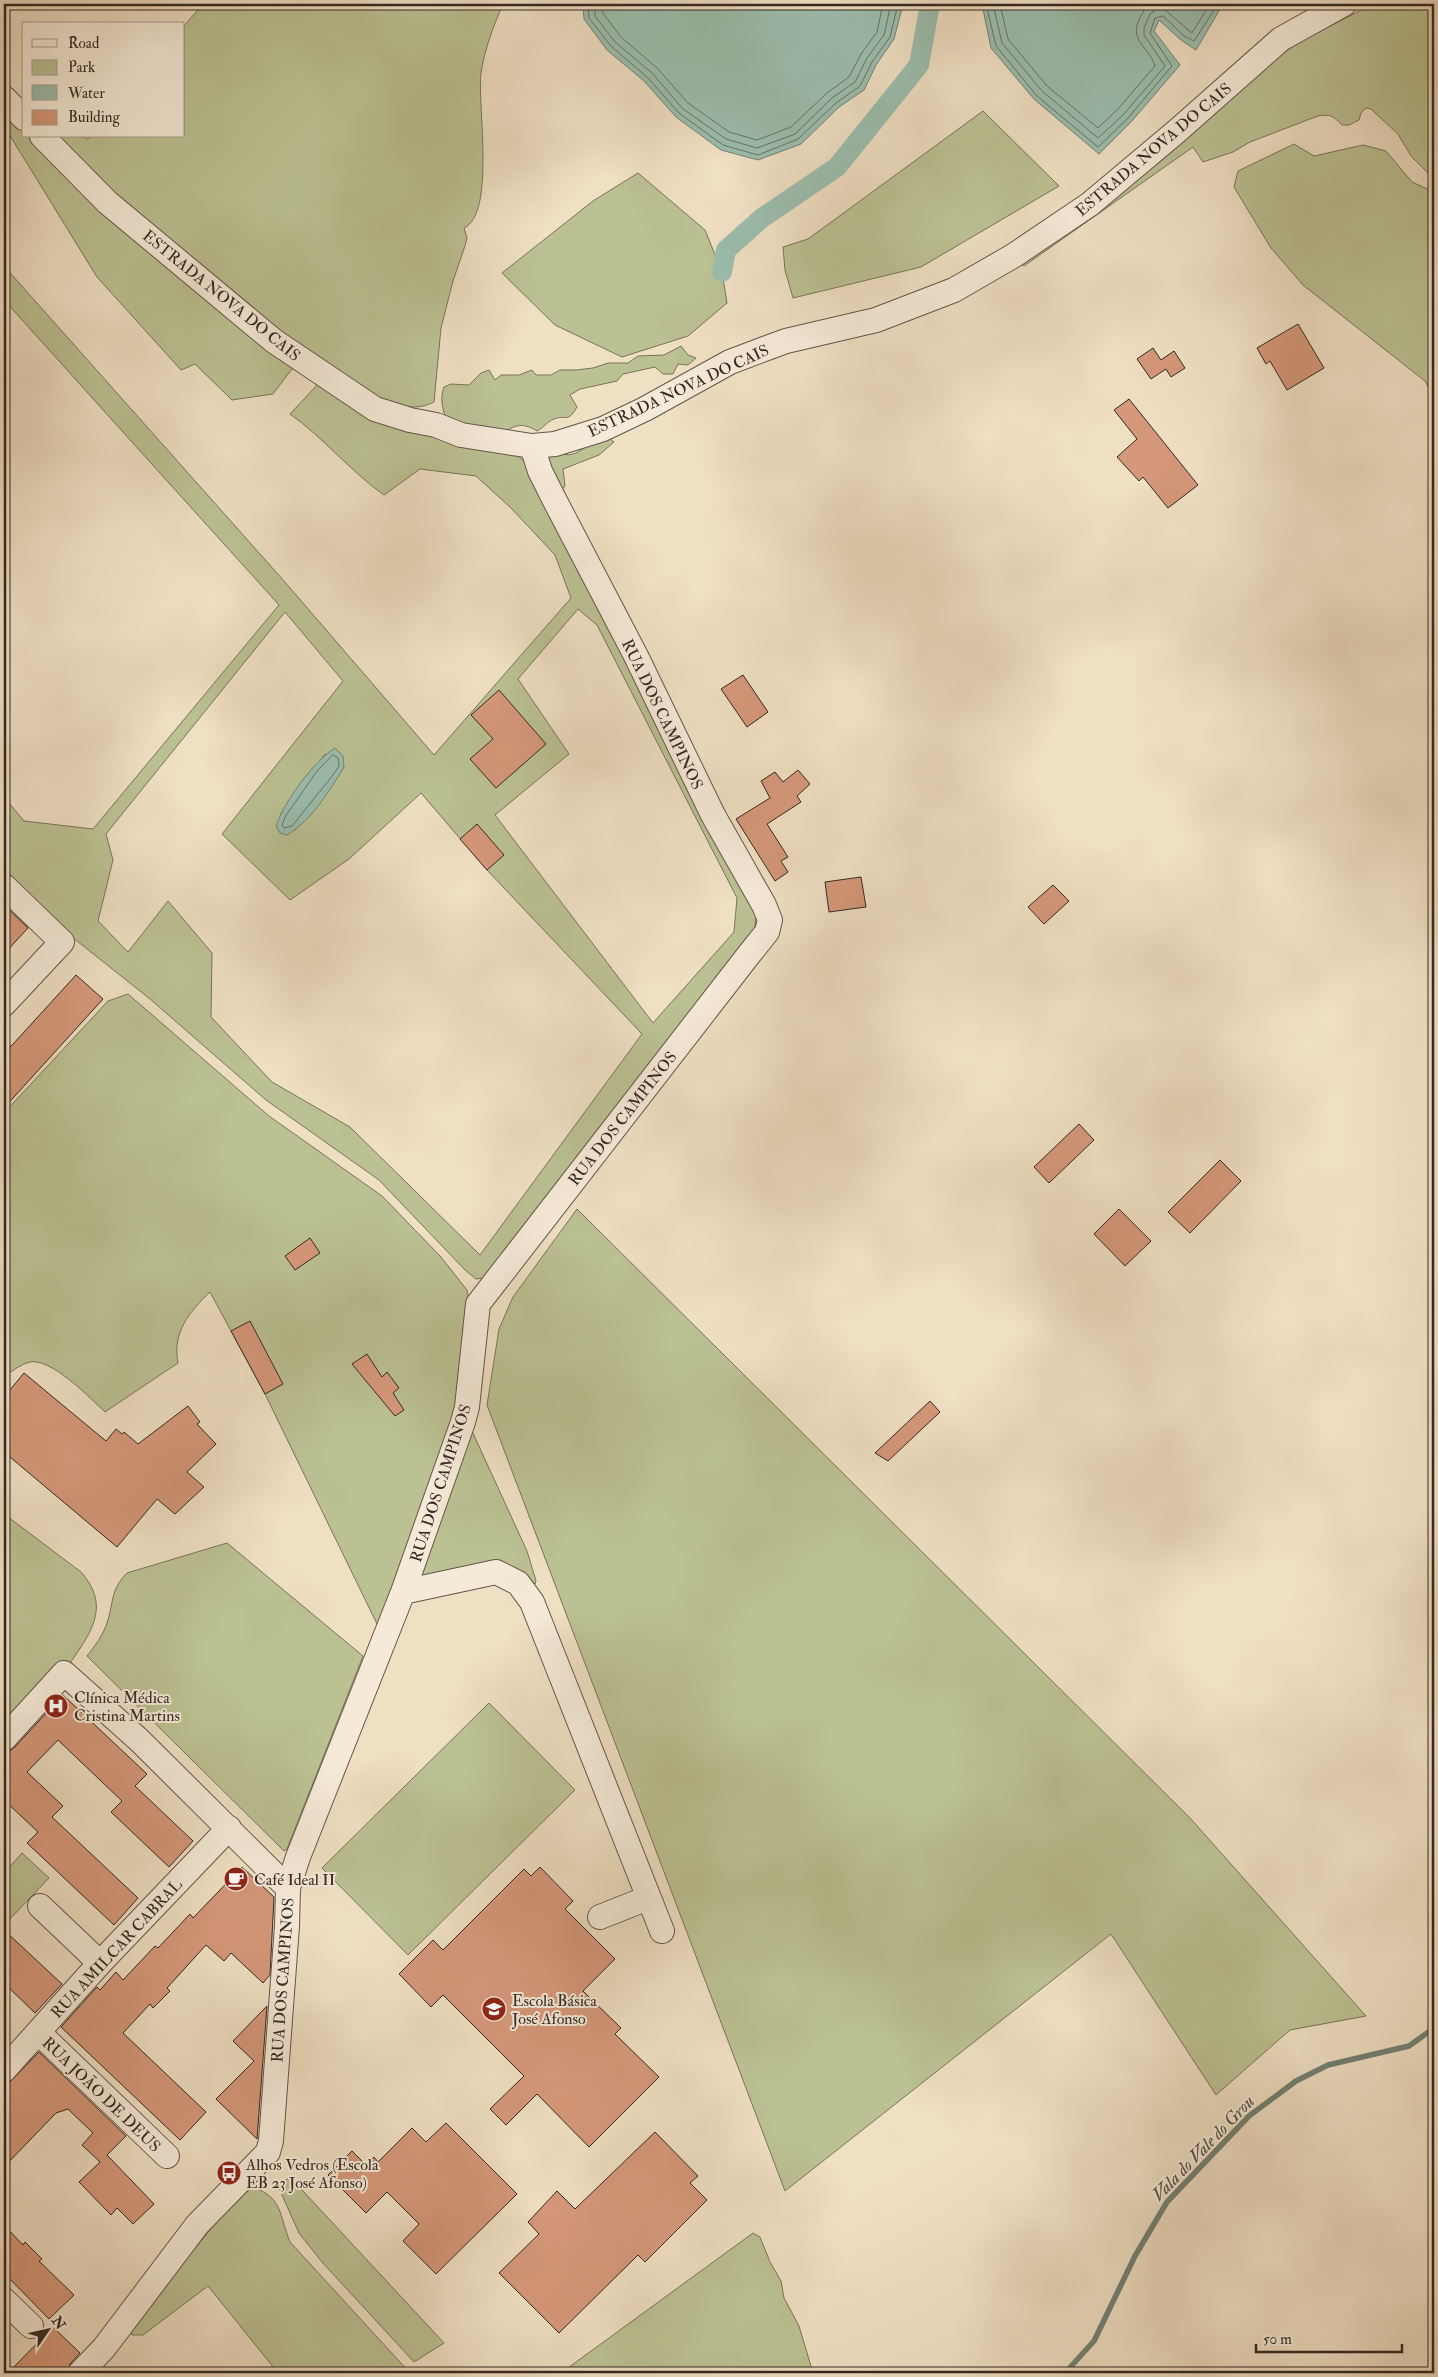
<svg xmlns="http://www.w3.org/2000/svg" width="1438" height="2377" viewBox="0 0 1438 2377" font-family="'IM FELL Double Pica',serif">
<rect width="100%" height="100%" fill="#efdfc3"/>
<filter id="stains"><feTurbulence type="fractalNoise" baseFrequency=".004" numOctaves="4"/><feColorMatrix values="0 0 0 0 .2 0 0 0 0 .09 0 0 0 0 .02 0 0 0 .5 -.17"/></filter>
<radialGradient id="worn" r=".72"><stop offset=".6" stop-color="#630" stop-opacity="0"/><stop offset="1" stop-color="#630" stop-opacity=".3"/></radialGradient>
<!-- green -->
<path fill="#bbc193" stroke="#78745a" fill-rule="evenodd" d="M203,4H503C494,24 484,51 481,73C477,104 496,213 464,228L467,238L465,246L453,281L441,328L434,402C417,411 398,406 381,401L241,306L50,136H80L88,139L90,136H184V26Z
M1373,4H1434L1433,173L1430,175L1411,156L1398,134L1371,109L1366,108L1361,113L1359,120L1349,125H1342C1333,116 1332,114 1318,116L1250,142L1233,152L1203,162L1193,147L1024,266L1020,263L1115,197L1163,159L1279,56L1301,41Z
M4,107L24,130V136H30L296,368L292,369L273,394L232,400L195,364L181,370L97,277L4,126Z
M983,111L1059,186L921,267L793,298L785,270L783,247L808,239Z
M1294,144L1314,156L1363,145L1386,151L1412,182L1434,192V397L1425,381L1303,285L1271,248L1234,187L1238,171Z
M638,173L705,230L722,272L727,303L688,336L622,357L555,325L502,273L593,201Z
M4,266L284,581L434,755L571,598L555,555L511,508L476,476L420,469L384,495C350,471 324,438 290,414L319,383L517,455L525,462L756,910L755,928L484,1278L476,1279L465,1270L379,1180L266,1100L150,999L67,933L13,882L4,864V797L24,821L93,829L279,605L4,300ZM578,609L597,625L737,898L734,932L653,1023L495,815L569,754L518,679ZM285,612L343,681L222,834L290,900L349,859L421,793L487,870L642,1034L480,1255L350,1127L272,1082L211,1017L212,953L168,901L128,952L98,921L113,860L106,834ZM325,754L344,767L326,793L295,830L280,815Z
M681,346L688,355L696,358L688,365L678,364L673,374H663L655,367L623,374L617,381L580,389L570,395L577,407C567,424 567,414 554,419C548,421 543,428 537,431C524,423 517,424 504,432L447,420C442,410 440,397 444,387L451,384L469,385L481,373L489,370L495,380L501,375H519L532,370L536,375H551L560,370H576L593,368L608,363H628L638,356L664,355Z
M610,439L614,442L599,455L563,469L565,486L560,492L546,467L550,456L557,452C575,460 580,448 594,443C599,441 604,441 610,439Z
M128,994L269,1116L382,1196L441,1257L467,1290L469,1301L454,1420L378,1626L265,1394L210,1292C189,1312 172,1333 178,1363L105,1412C89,1397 59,1366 37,1362C27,1360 17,1368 9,1373L4,1372V1113L108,1001Z
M577,1209L1190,1818L1366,2016L1290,2030L1216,2095L1111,1934L785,2191L487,1405L499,1329L513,1297Z
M472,1431L527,1551L536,1581L535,1584L525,1574L415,1581Z
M4,1514L81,1572C112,1607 90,1634 68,1666L53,1669L4,1721Z
M227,1543L363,1656L287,1849L284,1851L87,1656C95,1646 103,1635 107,1623C114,1602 110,1590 127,1573Z
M489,1703L575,1790L408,1955L322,1868Z
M22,1853L49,1878L10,1919L4,1913V1873Z
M290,2177L444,2343L414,2362L322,2262L299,2233L278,2186Z
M252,2187C283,2197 279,2215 290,2242L410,2373H278L208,2286L143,2335H132L130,2328L241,2192Z
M753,2233L760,2237L770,2262L781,2281L784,2298L799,2326L813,2373H561Z"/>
<!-- water -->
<path fill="#9bbdad" stroke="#728175" d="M583,4H903L894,39L876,65L864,90L839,107L801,144L758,160L721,150L676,117L644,81L607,50L584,19Z
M982,4H1223L1196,50L1181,40L1159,20L1154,31L1180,65L1131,122L1099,154L1034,99L991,48Z
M335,748L343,756L344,767C330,790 311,821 287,835L280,833L276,826C284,802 313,762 335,748Z"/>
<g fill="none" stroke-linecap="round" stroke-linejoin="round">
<!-- shore -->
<path stroke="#687268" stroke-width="1" d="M588,4L589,18L611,46L648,78L679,113L723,145L758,155L798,139L836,103L860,86L872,62L890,37L898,4
M595,4V16L615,42L652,73L683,109L726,139L757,148L795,134L832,98L855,82L867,58L884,35L891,4
M602,4L603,13L621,37L657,68L688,103L729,132L757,140L791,127L827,93L849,77L861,54L877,32L883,4
M986,4L996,46L1037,96L1098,147L1127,119L1172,66L1150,33L1155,18L1163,16L1184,36L1194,41L1218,4
M993,4L1002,43L1042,91L1098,138L1123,115L1165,66L1144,35V28L1150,14L1157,9L1165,10L1192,33L1210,4
M1000,4L1008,39L1047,86L1098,128L1117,110L1155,66C1150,48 1129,41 1139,20C1142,13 1145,8 1151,4
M333,755L338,758L339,766L333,775L292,826L284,828L282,825L285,817L317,771Z"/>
<!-- stream -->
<path stroke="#728175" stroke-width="5.5" d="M1065,2373L1094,2341L1135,2256L1167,2202L1249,2116L1296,2081L1328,2065L1409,2046L1434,2028"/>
<!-- canal -->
<path stroke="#9bbdad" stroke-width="20" d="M722,272L726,250L762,218L837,167L919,65L930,4"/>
</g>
<!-- building -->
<path fill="#d5987a" stroke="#342822" d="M1298,324L1324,368L1287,390L1270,361L1266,364L1257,348Z
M1153,348L1161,360L1174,351L1185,368L1171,377L1166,369L1151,379L1137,359Z
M1129,399L1198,485L1168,508L1143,477L1139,481L1117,457L1137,439L1114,410Z
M743,675L768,712L747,727L721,689Z
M499,690L546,744L496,788L470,759L493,739L471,715Z
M798,770L810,784L797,796L801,802L767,824L788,857L781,861L788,872L775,881L736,819L770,798L761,781L775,772L783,782Z
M477,824L504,855L487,870L460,839Z
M861,877L866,907L829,912L825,882Z
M1053,885L1069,901L1044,924L1028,907Z
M4,905L28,928L4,954Z
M76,975L103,999L4,1108V1054Z
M1079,1124L1094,1140L1049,1183L1034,1167Z
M1220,1160L1241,1181L1190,1233L1168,1212Z
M1119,1209L1151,1241L1125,1266L1094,1234Z
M310,1238L320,1253L295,1270L285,1256Z
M250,1321L283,1384L265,1394L231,1331Z
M367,1354L382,1377L387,1372L399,1388L393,1393L404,1410L395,1416L352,1364Z
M24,1373L106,1441L116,1429L122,1434L124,1432L138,1444L188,1406L200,1422L197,1424L216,1444L187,1472L204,1487L175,1514L157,1499L117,1547L4,1452V1397Z
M930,1401L940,1412L888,1461L875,1453Z
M63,1695L147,1774L135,1786L193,1841L169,1867L111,1812L122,1801L58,1740L27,1772L63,1806L52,1817L138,1898L114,1925L27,1843L38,1832L4,1800V1755L14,1748Z
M242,1867L274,1897L270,1975L263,1983L231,1953L224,1961L206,1945L167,1988L170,1991L153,2008L150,2004L123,2033L206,2112L180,2140L61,2027L97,1987L100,1990L116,1972L123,1980L155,1946L158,1948L190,1914L193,1918Z
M540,1867L573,1901L565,1909L615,1959L583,1991L621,2028L615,2034L659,2077L589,2147L537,2094L506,2125L490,2109L524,2076L443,1995L431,2007L399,1974L433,1940L443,1950L524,1869L531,1876Z
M4,1930L62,1984L35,2013L4,1983Z
M267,2006L257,2139L216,2099L254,2061L233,2041Z
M39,2052L126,2136L107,2155L154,2204L133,2224L117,2208L111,2215L79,2182L100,2162L82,2145L93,2133L68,2109L56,2113L4,2167V2088Z
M446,2123L517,2194L436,2274L403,2241L419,2224L387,2192L366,2213L328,2175L352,2151L366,2165L374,2157L378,2162L412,2128L426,2142Z
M655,2132L698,2176L690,2183L707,2200L645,2262L638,2255L559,2333L499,2273L539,2234L528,2222L557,2191L575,2209Z
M4,2225L23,2245L25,2242L42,2259L39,2261L74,2295L49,2319L4,2273Z
M53,2327L80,2353L70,2364L67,2373H8Z"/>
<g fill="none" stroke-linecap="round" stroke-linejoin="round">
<defs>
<path id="minor" d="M4,98L24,118
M42,136L107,202L274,341L375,409L410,420L436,425L461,435L532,446L555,444L603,429L645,409L730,362L767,348L786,341L876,320L954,290L1013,256L1090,204L1177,131L1281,39L1344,4
M4,886L62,942L4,1004
M403,1592L496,1572L518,1583L532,1602L662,1931
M4,1739L64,1673L138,1739L288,1888
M40,1906L100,1963
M600,1917L648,1898
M38,2032L167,2156
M4,2070L100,1963L229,1828
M4,2300L31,2326
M80,2373L104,2348L197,2225L268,2152L271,2141L287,1926L288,1888L298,1857L403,1592L463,1422L467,1407L478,1304L747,957L767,932L770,920L764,905L713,815L636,656L554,499L540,471L532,446"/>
</defs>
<!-- minor casing -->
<use href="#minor" stroke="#63564a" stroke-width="26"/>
<!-- minor -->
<use href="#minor" stroke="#f5ead8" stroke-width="24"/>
</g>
<!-- icons -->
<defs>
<symbol id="hospital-disc" viewBox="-11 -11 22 22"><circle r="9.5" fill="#8f2418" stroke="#f5ead8"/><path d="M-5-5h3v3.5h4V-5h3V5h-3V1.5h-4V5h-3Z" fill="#fff"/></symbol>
<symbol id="cafe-disc" viewBox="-11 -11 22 22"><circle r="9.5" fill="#8f2418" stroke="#f5ead8"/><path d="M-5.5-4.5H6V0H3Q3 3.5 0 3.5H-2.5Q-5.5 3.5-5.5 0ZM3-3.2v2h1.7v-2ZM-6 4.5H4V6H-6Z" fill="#fff"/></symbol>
<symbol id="school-disc" viewBox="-11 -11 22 22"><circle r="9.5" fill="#8f2418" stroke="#f5ead8"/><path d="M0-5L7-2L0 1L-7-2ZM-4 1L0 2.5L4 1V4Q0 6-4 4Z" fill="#fff"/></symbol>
<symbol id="bus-disc" viewBox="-11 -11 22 22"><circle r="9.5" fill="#8f2418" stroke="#f5ead8"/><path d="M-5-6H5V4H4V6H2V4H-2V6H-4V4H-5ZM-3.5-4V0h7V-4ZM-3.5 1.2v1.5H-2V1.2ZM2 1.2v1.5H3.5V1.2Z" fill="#fff"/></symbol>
</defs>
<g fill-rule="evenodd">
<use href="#hospital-disc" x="42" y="1692" width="28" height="28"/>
<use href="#cafe-disc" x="222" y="1865" width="28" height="28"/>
<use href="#school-disc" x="480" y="1995" width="28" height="28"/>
<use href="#bus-disc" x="215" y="2159" width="28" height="28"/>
</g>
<g text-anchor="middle" stroke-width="4" stroke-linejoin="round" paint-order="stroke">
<!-- street labels -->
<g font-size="16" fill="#342822" stroke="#f5ead8">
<text transform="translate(1153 149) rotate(-40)" y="6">ESTRADA NOVA DO CAIS</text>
<text transform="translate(222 295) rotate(39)" y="6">ESTRADA NOVA DO CAIS</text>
<text transform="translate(678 390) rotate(-25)" y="6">ESTRADA NOVA DO CAIS</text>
<text transform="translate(663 714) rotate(64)" y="6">RUA DOS CAMPINOS</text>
<text transform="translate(622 1118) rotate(-52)" y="6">RUA DOS CAMPINOS</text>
<text transform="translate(440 1483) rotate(-72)" y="6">RUA DOS CAMPINOS</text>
<text transform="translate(116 1948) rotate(-47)" y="6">RUA AMILCAR CABRAL</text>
<text transform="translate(282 1980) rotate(-86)" y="6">RUA DOS CAMPINOS</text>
<text transform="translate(102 2094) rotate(44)" y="6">RUA JOÃO DE DEUS</text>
</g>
<!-- poi labels -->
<g font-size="16" fill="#342822" stroke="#f5ead8" text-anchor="start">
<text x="74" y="1703">Clínica Médica<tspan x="74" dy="18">Cristina Martins</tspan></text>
<text x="254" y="1885">Café Ideal II</text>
<text x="512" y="2006">Escola Básica<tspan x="512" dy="18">José Afonso</tspan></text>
<text x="246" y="2170">Alhos Vedros (Escola<tspan x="246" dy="18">EB 23 José Afonso)</tspan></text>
</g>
<!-- water labels -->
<g font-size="18" font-style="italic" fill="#4e4d45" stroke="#f5ead8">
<text transform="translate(1203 2148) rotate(-46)" y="6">Vala do Vale do Grou</text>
</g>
</g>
<!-- margin -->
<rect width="1438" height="2377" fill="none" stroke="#efdfc3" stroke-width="20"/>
<rect x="5" y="5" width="1428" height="2367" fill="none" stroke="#342822" stroke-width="2.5"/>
<rect x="10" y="10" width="1418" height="2357" fill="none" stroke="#342822"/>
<!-- legend -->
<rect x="22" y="22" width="162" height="115" fill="#f5ead8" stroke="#a89c8f"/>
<rect x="32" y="39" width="25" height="8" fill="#f5ead8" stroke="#a89c8f"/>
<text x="68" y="48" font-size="15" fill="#342822">Road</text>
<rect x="32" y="60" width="25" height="15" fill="#bbc193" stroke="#a89c8f"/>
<text x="68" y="72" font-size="15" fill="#342822">Park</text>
<rect x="32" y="85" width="25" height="15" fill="#9bbdad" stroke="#a89c8f"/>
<text x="68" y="98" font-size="15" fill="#342822">Water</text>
<rect x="32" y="110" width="25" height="15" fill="#d5987a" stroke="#a89c8f"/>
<text x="68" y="122" font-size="15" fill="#342822">Building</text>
<!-- north arrow -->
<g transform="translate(48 2330) rotate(56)" stroke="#f5ead8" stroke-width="4" paint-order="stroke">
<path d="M0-4L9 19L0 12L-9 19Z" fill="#342822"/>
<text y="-8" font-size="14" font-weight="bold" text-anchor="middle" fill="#342822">N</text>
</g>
<!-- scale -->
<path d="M1256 2344v8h146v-8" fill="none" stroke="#342822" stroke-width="2.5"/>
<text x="1263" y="2344" font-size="15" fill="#342822" stroke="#f5ead8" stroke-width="4" paint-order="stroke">50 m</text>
<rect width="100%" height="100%" filter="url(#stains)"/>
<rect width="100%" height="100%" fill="url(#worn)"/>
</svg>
